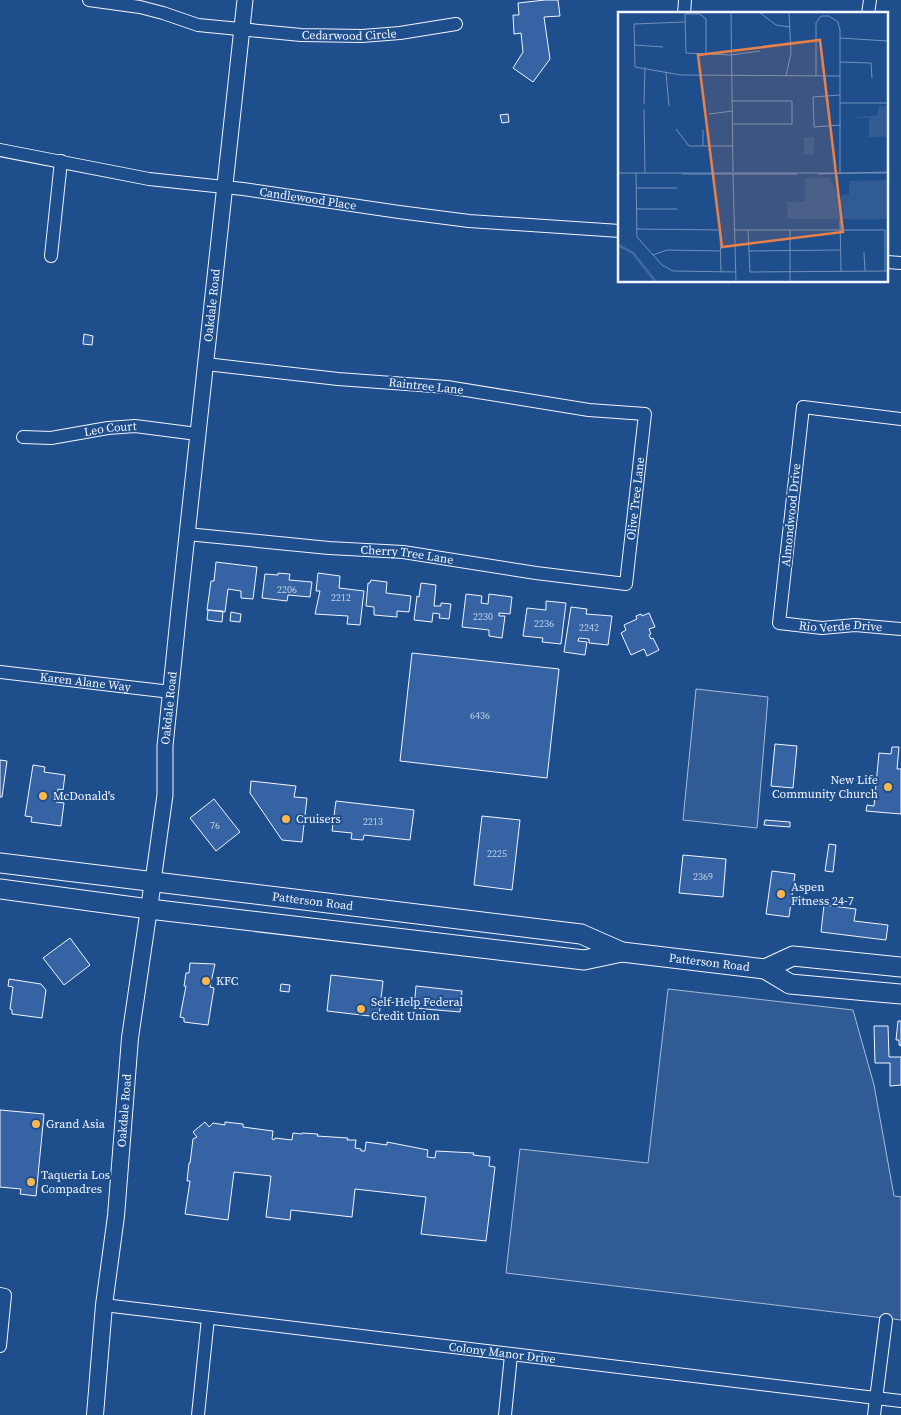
<svg xmlns="http://www.w3.org/2000/svg" width="901" height="1415" viewBox="0 0 901 1415" font-family="'Source Serif 4',serif">
<rect width="100%" height="100%" fill="#1f4e8c"/>
<!-- green -->
<path fill="#305b95" stroke="#a8bbd7" d="M696,689L768,697L757,828L683,820Z
M668,989L853,1010L874,1085L894,1196L901,1197V1320L506,1273L520,1149L648,1163Z"/>
<!-- building -->
<path fill="#3563a3" stroke="#f2f6ff" d="M545,0H558L560,16L544,17L550,59L533,82L513,68L523,52L521,33L514,34L513,15H519L518,3Z
M508,114L509,122L502,123L500,115Z
M84,334L93,336L92,345L83,344Z
M216,562L257,567L253,599L241,598V591L228,589L225,612L207,610L211,581H214Z
M278,573L290,574L289,580L312,582L310,597L288,595L287,601L262,598L265,574L278,575Z
M318,573L340,576L339,588L364,591L360,625L347,624L348,616L315,614L320,591H316Z
M371,580L387,582L386,593L411,596L409,612L397,611V617L374,615V607L366,606L368,583H370Z
M421,583L436,585L434,606H441V603L451,604L449,619L439,618L440,614L433,613L432,622L414,620L417,596L419,597Z
M466,594L482,596L481,603L488,604L489,594L512,597L510,614L499,613V616H505L502,638L489,636V630L462,627Z
M546,601L566,603L561,644L542,642L543,638L523,636L527,608L546,610Z
M571,607L587,609L586,614L612,616L608,645L589,643V639L579,638L578,641L587,642L585,655L564,652Z
M208,610L223,611L222,622L207,620Z
M231,612L241,614L240,622L230,621Z
M649,613L655,627L649,629L651,634L649,635L651,639L653,638L659,650L647,656L644,649L631,655L621,633L626,630L624,625L637,619L636,616L641,614L642,616Z
M412,653L559,669L547,778L400,761Z
M775,744L797,746L793,788L771,786Z
M892,747H899L897,769H901V814L866,811L867,805L874,806L879,753L891,754Z
M0,760L7,761L2,797H0Z
M33,765L45,767L44,772L65,775L63,790L58,789L56,802L64,803L61,826L31,822L32,817L25,816Z
M251,781L296,786L294,797L307,798L302,842L282,840L250,793Z
M214,799L240,832L216,851L190,818Z
M336,801L414,810L410,840L364,835L363,840L351,839L352,833L332,831Z
M482,816L520,820L512,890L474,885Z
M765,820L790,822V827L764,825Z
M829,844L836,845L833,872L825,871Z
M683,855L726,859L723,897L679,893Z
M772,871L795,874L789,917L766,914Z
M824,905L856,909L854,921L888,925L886,940L821,932Z
M70,938L90,965L64,985L43,958Z
M190,963L215,964L210,987L214,988L208,1025L184,1022V1018L180,1017L186,986H184L186,973H189Z
M331,975L383,981L379,1017L327,1011Z
M9,979L41,984L46,990L42,1018L12,1014V1010L10,1009L13,987L8,986Z
M281,984L290,985L289,992L280,991Z
M416,986L462,991L460,1012L414,1008Z
M898,1021H901V1046L899,1045V1040H896Z
M874,1026H888L889,1057H901V1085L890,1086V1063H875Z
M0,1110L44,1114L36,1196L20,1194L21,1189L0,1187Z
M205,1122L209,1127L213,1123L225,1125V1122L243,1124V1127L273,1131L272,1139L274,1140L275,1138L292,1140L293,1133L302,1134V1133L318,1134L317,1136L348,1138L347,1140H356L355,1148L361,1149V1151H365L366,1142L387,1145V1142L428,1150L427,1157L435,1158L436,1151L474,1153L473,1155L490,1157L489,1166L495,1167L486,1241L421,1234L426,1197L355,1189L352,1217L291,1210L290,1220L266,1217L271,1176L234,1172L228,1220L185,1214L190,1181H187L189,1163H190L193,1139L197,1137L193,1132Z"/>
<g fill="none" stroke-linecap="round" stroke-linejoin="round">
<defs>
<g id="minor">
<path id="s1" d="M89,0L140,7L163,13L198,25L301,35L362,36L400,33L456,24"/>
<path d="M684,14L685,0"/>
<path d="M868,14L870,0"/>
<path id="s2" d="M0,150L149,179L243,189L399,212L469,221L620,231"/>
<path d="M51,256L61,161"/>
<path d="M887,262L901,263"/>
<path id="s3" d="M901,419L803,407L779,623L822,628L855,625L901,629"/>
<path id="s4" d="M23,437L51,438L108,428L135,426L197,434"/>
<path id="s5" d="M187,534L329,548L403,552L536,573L626,584L645,414L589,410L447,387L338,379L206,364"/>
<path id="s6" d="M0,672L171,692"/>
<path d="M0,1294L5,1295L0,1346"/>
<path id="s7" d="M104,1305L901,1401"/>
<path d="M198,1415L208,1318"/>
<path d="M505,1415L511,1355"/>
<path d="M874,1415L886,1320"/>
</g>
<g id="tertiary">
<path id="s8" d="M153,881L165,795V746L179,609L245,0"/>
</g>
<g id="secondary">
<path id="s9" d="M95,1415L104,1305L116,1216L130,1038L153,881"/>
</g>
<g id="primary">
<path id="s10" d="M0,863L581,934L622,952L765,969L790,984L901,994"/>
<path d="M0,889L149,909L584,960L622,952"/>
<path d="M765,969L793,956L901,967"/>
</g>
</defs>
<!-- minor casing -->
<use href="#minor" stroke="#f2f6ff" stroke-width="14"/>
<!-- tertiary casing -->
<use href="#tertiary" stroke="#f2f6ff" stroke-width="17"/>
<!-- secondary casing -->
<use href="#secondary" stroke="#f2f6ff" stroke-width="18"/>
<!-- primary casing -->
<use href="#primary" stroke="#f2f6ff" stroke-width="21"/>
<!-- minor -->
<use href="#minor" stroke="#1f4e8c" stroke-width="12"/>
<!-- tertiary -->
<use href="#tertiary" stroke="#1f4e8c" stroke-width="15"/>
<!-- secondary -->
<use href="#secondary" stroke="#1f4e8c" stroke-width="16"/>
<!-- primary -->
<use href="#primary" stroke="#1f4e8c" stroke-width="19"/>
</g>
<!-- markers -->
<g fill="#ffb74d" stroke="#1f4e8c" stroke-width="2">
<circle cx="888" cy="787" r="5"/>
<circle cx="43" cy="796" r="5"/>
<circle cx="286" cy="819" r="5"/>
<circle cx="781" cy="894" r="5"/>
<circle cx="206" cy="981" r="5"/>
<circle cx="361" cy="1009" r="5"/>
<circle cx="36" cy="1124" r="5"/>
<circle cx="31" cy="1182" r="5"/>
</g>
<g text-anchor="middle" stroke-width="4" stroke-linejoin="round" paint-order="stroke">
<!-- number labels -->
<g font-size="10" fill="#c3d1e8">
<text x="287" y="593">2206</text>
<text x="341" y="601">2212</text>
<text x="483" y="620">2230</text>
<text x="544" y="627">2236</text>
<text x="589" y="631">2242</text>
<text x="480" y="719">6436</text>
<text x="373" y="825">2213</text>
<text x="215" y="829">76</text>
<text x="497" y="857">2225</text>
<text x="703" y="880">2369</text>
</g>
<!-- street labels -->
<g font-size="12" fill="#f2f6ff" stroke="#1f4e8c">
<text dy="4" stroke="none"><textPath href="#s1" startOffset="264">Cedarwood Circle</textPath></text>
<text dy="4" stroke="none"><textPath href="#s2" startOffset="312">Candlewood Place</textPath></text>
<text dy="4" stroke="none"><textPath href="#s8" startOffset="579">Oakdale Road</textPath></text>
<text transform="translate(426 386) rotate(6)" y="4">Raintree Lane</text>
<text dy="4" stroke="none"><textPath href="#s4" startOffset="88">Leo Court</textPath></text>
<text dy="4" stroke="none"><textPath href="#s5" startOffset="528">Olive Tree Lane</textPath></text>
<text transform="translate(791 515) rotate(-84)" y="4">Almondwood Drive</text>
<text dy="4" stroke="none"><textPath href="#s5" startOffset="221">Cherry Tree Lane</textPath></text>
<text dy="4" stroke="none"><textPath href="#s3" startOffset="378">Rio Verde Drive</textPath></text>
<text dy="4" stroke="none"><textPath href="#s6" startOffset="86">Karen Alane Way</textPath></text>
<text dy="4" stroke="none"><textPath href="#s8" startOffset="174">Oakdale Road</textPath></text>
<text dy="4" stroke="none"><textPath href="#s10" startOffset="315">Patterson Road</textPath></text>
<text dy="4" stroke="none"><textPath href="#s10" startOffset="718">Patterson Road</textPath></text>
<text dy="4" stroke="none"><textPath href="#s9" startOffset="306">Oakdale Road</textPath></text>
<text dy="4" stroke="none"><textPath href="#s7" startOffset="401">Colony Manor Drive</textPath></text>
</g>
<!-- poi labels -->
<g font-size="12" fill="#f2f6ff" stroke="#1f4e8c" text-anchor="start">
<text x="878" y="784" text-anchor="end">New Life<tspan x="878" dy="14">Community Church</tspan></text>
<text x="53" y="800">McDonald's</text>
<text x="296" y="823">Cruisers</text>
<text x="791" y="891">Aspen<tspan x="791" dy="14">Fitness 24-7</tspan></text>
<text x="216" y="985">KFC</text>
<text x="371" y="1006">Self-Help Federal<tspan x="371" dy="14">Credit Union</tspan></text>
<text x="46" y="1128">Grand Asia</text>
<text x="41" y="1179">Taqueria Los<tspan x="41" dy="14">Compadres</tspan></text>
</g>
</g>
<!-- overview -->
<g transform="translate(618 12)">
<rect width="270" height="270" fill="#1f4e8c"/>
<path d="M261,94H270V125H251V106H232L259,103ZM186,125H196V143H186ZM187,166H212L223,190V183L231,182V169L270,168V207H170L169,190H187Z" fill="#305b95"/>
<path fill="none" stroke="#446ba0" stroke-width="2.5" d="M0,233L15,241L38,270"/>
<path fill="none" stroke="#7391ba" stroke-width="1" d="M113,0L115,160M141,0L158,13L172,15M67,10L16,12L17,55L63,63L222,64M222,26L270,29M16,33L45,35M88,42V7L82,2H67L68,41L113,43L142,39M222,50L253,51L254,66M48,61L51,94M168,64L173,41L171,0M198,64V11L203,4H211L220,10L222,18V162M222,83L195,85L196,115L223,113M114,89H174V112H114M222,91H270M26,92L27,55M26,97L27,161M91,102L114,99M58,117L71,134H115M85,118V134M0,161H270M18,161L19,225L44,253L55,259L117,260M64,162H179M115,162L118,270M200,162L269,160M18,176H59M18,197H59M222,207L223,260M18,217L102,218L103,260M117,218H267V259M130,218L132,260L270,259M172,218V270M131,239L222,238M246,240L247,259M35,243L49,238L103,239"/>
<path fill="#ea8049" fill-opacity="0.15" stroke="#ea8049" stroke-width="2.5" d="M202,28L225,220L104,235L80,43Z"/>
<rect width="270" height="270" fill="none" stroke="#f2f6ff" stroke-width="2.5"/>
</g>
</svg>
